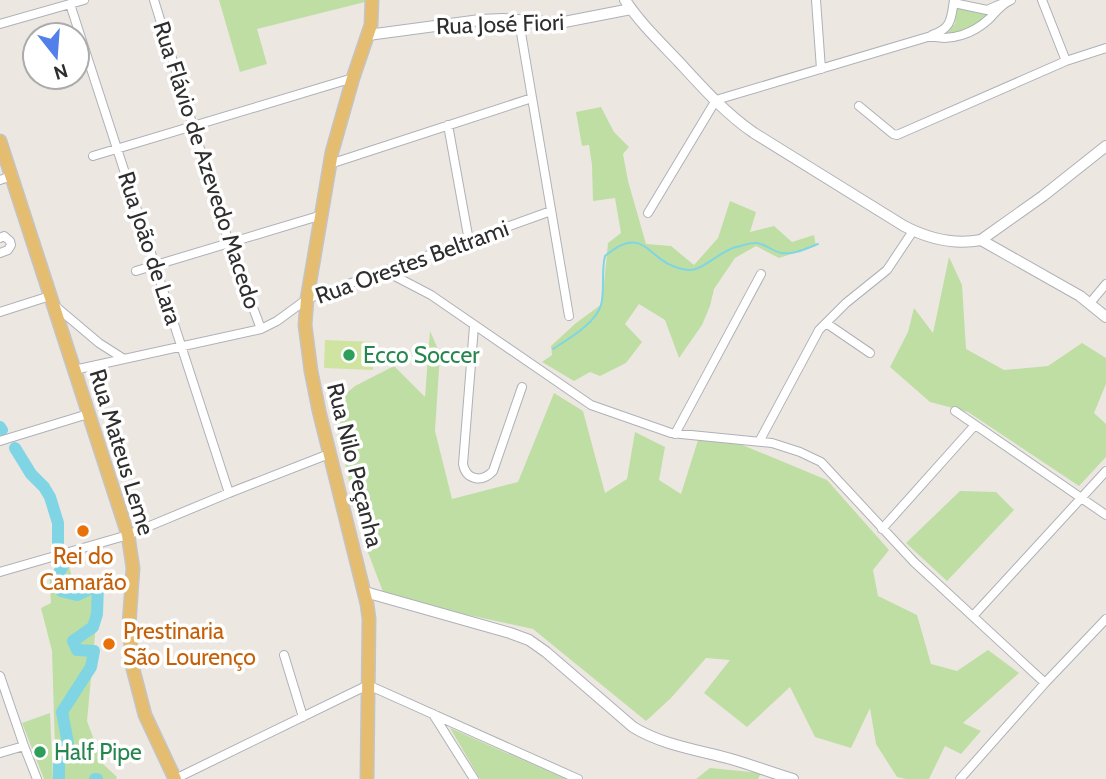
<svg xmlns="http://www.w3.org/2000/svg" width="1106" height="779" viewBox="0 0 1106 779" font-family="Cabin,sans-serif">
<rect width="100%" height="100%" fill="#ede7e2"/>
<!-- green -->
<path fill="#bedea4" d="M219,0H369V1L257,29L267,64L240,72Z
M957,8L983,14L993,12C977,25 964,33 944,34L955,24Z
M601,107L614,132L629,147L623,154L628,181L646,244L671,246L694,265L718,238L730,201L756,212L750,232L774,226L792,242L814,235L816,246L779,258L756,246L735,258L714,289L710,306L702,325L679,358L665,320L639,304L625,324L642,342L626,363L600,376L590,372L574,381L542,362L552,355L551,346L576,323L602,304L608,243L621,233L615,198L593,201L592,165L589,145L582,146L576,112Z
M949,257L962,285L966,349L1004,370L1048,366L1082,343L1106,358V384L1094,413L1106,424V457L1079,486L968,412L930,402L890,367L908,332L914,308L933,333Z
M430,331L440,354L435,431L452,499L518,482L554,393L583,411L605,493L627,479L635,432L665,447L659,480L681,494L699,437L740,444L827,480L889,550L873,570L878,596L917,615L931,664L957,671L988,650L1019,673L963,723L981,731L961,754L945,746L929,779H906L897,777L876,744L870,708L851,748L815,737L790,687L747,727L704,693L730,660L706,658L671,698L646,721L533,629L385,597L364,542L331,406L355,386L394,366L425,397Z
M960,491L996,492L1014,510L947,581L906,543Z
M69,566L75,588L100,581L87,721L103,764L117,777L116,779H56L52,651L41,608L51,603L49,572Z
M50,713L53,779H44L22,723Z
M450,728L566,779H480Z
M710,768L761,773L758,779H696Z"/>
<!-- pitch -->
<path fill="#cfe4a1" d="M325,340L374,342L373,370L324,368Z"/>
<g fill="none" stroke-linecap="round" stroke-linejoin="round">
<!-- stream -->
<path stroke="#80d5e4" stroke-width="2" d="M553,349C568,339 596,323 601,305C605,292 601,271 605,256C648,220 647,267 689,270C702,271 720,251 736,247C742,246 752,242 757,243C766,244 773,252 782,253C794,255 807,248 818,244"/>
<!-- river -->
<path stroke="#80d5e4" stroke-width="12" d="M0,427L2,430
M15,448L31,474L44,487L50,497L58,523V542
M59,779V763L68,743L62,712L91,667L94,651L77,650L73,641L93,627L97,614L98,585L77,595L61,591L57,577L63,565
M95,779H97"/>
<defs>
<path id="minor" d="M154,0L229,243L261,329
M816,0L821,69
M1042,0L1066,61
M954,3L987,10L1001,4
M70,4L229,493
M519,21L569,316
M0,24L84,0
M932,35C952,28 951,19 954,0
M859,106L893,134L897,135L1066,61L1106,48
M448,125L469,241
M93,156L353,78
M330,164L532,98
M0,180L11,176
M648,213L716,100L931,36C951,42 974,33 989,19C996,12 1001,4 1011,0
M0,238L4,236L10,241L11,245L8,250L0,253
M136,271L322,215
M385,271L431,295L591,405L671,433L772,443L800,452L821,462L914,562L1045,683
M1090,303L1106,284
M54,305L99,343L124,359
M0,312L50,296
M826,323L870,353
M474,326L463,464C466,480 482,483 493,471L522,387
M74,370L261,329L277,321L307,299L551,211
M955,411L1106,515
M675,434L761,274
M760,440L819,330L846,303L887,270L913,231
M0,441L88,414
M882,529L975,425
M0,572L128,535L229,493L329,454
M973,616L1106,471
M284,655L303,717
M0,676L24,746L37,779
M433,714L474,779
M0,753L24,746
M175,779L368,685L578,779
M960,779L1045,683L1106,619"/>
<path id="tertiary" d="M625,0C640,23 660,42 679,62C702,87 725,113 754,133L904,226C927,238 954,245 981,240L1080,296L1106,317
M368,35L480,20L503,19L559,23L631,9
M981,240L1043,196L1106,146
M365,592L510,633L529,640L546,652L633,727C662,745 698,750 731,759C752,765 772,773 793,779"/>
<path id="primary" d="M0,141L128,535L133,568L129,625L133,669L145,715L175,779
M367,779L369,619L367,604L319,411L311,371L305,325L307,299L332,152L353,78L371,25L372,0"/>
</defs>
<!-- minor casing -->
<use href="#minor" stroke="#aeb1b8" stroke-width="10"/>
<!-- tertiary casing -->
<use href="#tertiary" stroke="#aeb1b8" stroke-width="12"/>
<!-- primary casing -->
<use href="#primary" stroke="#c4c4c4" stroke-width="15"/>
<!-- minor -->
<use href="#minor" stroke="#fff" stroke-width="8"/>
<!-- tertiary -->
<use href="#tertiary" stroke="#fff" stroke-width="10"/>
<!-- primary -->
<use href="#primary" stroke="#e5bd70" stroke-width="12"/>
</g>
<!-- markers -->
<g fill="#2e9e5b" stroke="#fff" stroke-width="2.5">
<circle cx="349" cy="355" r="7"/>
<circle cx="40" cy="752" r="7"/>
</g>
<g fill="#e8710a" stroke="#fff" stroke-width="2.5">
<circle cx="83" cy="531" r="7"/>
<circle cx="109" cy="644" r="7"/>
</g>
<g text-anchor="middle" stroke-width="7" stroke-linejoin="round" paint-order="stroke">
<!-- street labels -->
<g font-size="23" fill="#2e2e2e" stroke="#fff">
<text transform="translate(500 24) rotate(-2)" y="8">Rua José Fiori</text>
<text transform="translate(207 165) rotate(72)" y="8">Rua Flávio de Azevedo Macedo</text>
<text transform="translate(150 248) rotate(72)" y="8">Rua João de Lara</text>
<text transform="translate(412 262) rotate(-20)" y="8">Rua Orestes Beltrami</text>
<text transform="translate(122 452) rotate(73)" y="8">Rua Mateus Leme</text>
<text transform="translate(355 465) rotate(76)" y="8">Rua Nilo Peçanha</text>
</g>
<!-- leisure labels -->
<g font-size="23" fill="#27864d" stroke="#fff" text-anchor="start">
<text x="363" y="363">Ecco Soccer</text>
<text x="54" y="760">Half Pipe</text>
</g>
<!-- food labels -->
<g font-size="23" fill="#c56008" stroke="#fff">
<text x="83" y="564">Rei do<tspan x="83" dy="26">Camarão</tspan></text>
<text x="123" y="639" text-anchor="start">Prestinaria<tspan x="123" dy="26">São Lourenço</tspan></text>
</g>
</g>
<!-- north arrow -->
<g transform="translate(56 56) rotate(163)"><circle r="33" fill="#ffffff" stroke="#ababab" stroke-width="2"/>
<path d="M0-5L12 26L0 18L-12 26Z" fill="#537fea"/>
<text y="-10" font-size="19" font-weight="bold" text-anchor="middle" fill="#2e2e2e">N</text>
</g>
</svg>
